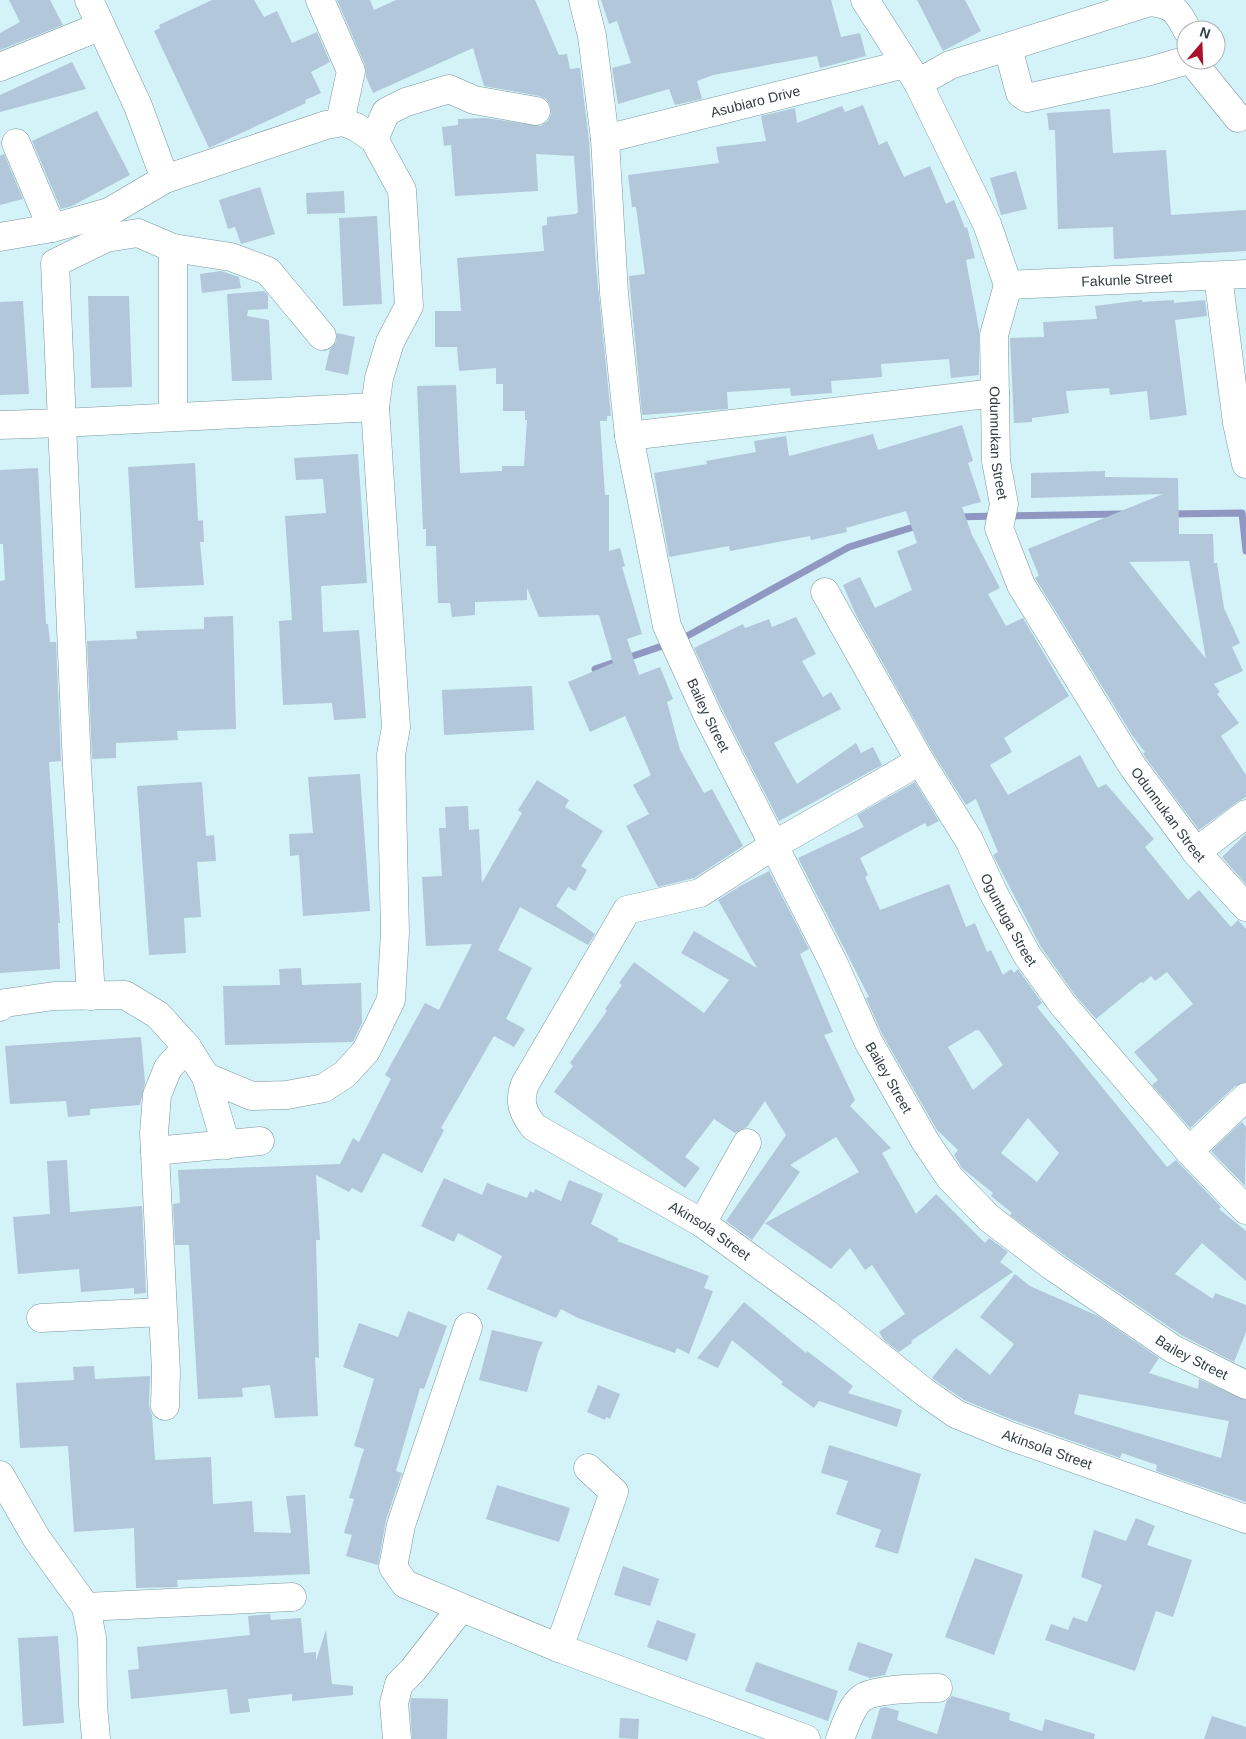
<svg xmlns="http://www.w3.org/2000/svg" width="1246" height="1739" viewBox="0 0 1246 1739" font-family="Arial,sans-serif">
<rect width="100%" height="100%" fill="#d3f3f9"/>
<g fill="none" stroke-linecap="round" stroke-linejoin="round">
<!-- stream -->
<path stroke="#9098c1" stroke-width="7" d="M1170,514L1242,513L1246,551
M1007,516L1121,514
M957,517L996,516
M678,641L849,547L920,525
M595,669L668,644"/>
</g>
<!-- building -->
<path fill="#b2c7d9" fill-rule="evenodd" d="M9,0H50L63,25L0,50V33L20,22Z
M212,0H254L264,17L277,11L292,43L317,32L330,62L311,72L321,93L305,100L306,103L209,148L154,31L160,28L159,25Z
M337,0H370L374,10L396,0H535L559,55L567,54L570,69L580,68L589,140L596,266L611,416H607V421H600L605,495H609V551L620,548L625,566L622,567L642,634L627,639L639,675L660,667L673,699L667,702L680,750L704,793L712,789L743,846L694,878L658,887L626,826L649,814L633,785L651,775L625,716L590,732L568,682L613,663L599,615L539,617L527,588V600L475,602V615L452,617L450,603H438L436,546H426V529H423L417,386L456,385L460,473L502,471V466H524L527,420H525V411H503V384H496V368L459,371L457,347H435V311H461L457,258L544,251L542,226L547,225V217L576,214L578,212L574,156L536,154L538,191L455,196L451,145L444,146L442,127L458,125V119L486,118L541,126L548,121L551,114L550,105L546,99L539,96L484,86L473,48L373,93L366,77L365,65Z
M601,0H831L841,37L860,33L866,56L820,68L817,56L713,75L697,81L702,99L675,105L669,89L618,104L612,68L631,63L617,21L609,24Z
M917,0H965L981,31L943,51Z
M72,62L86,89L0,112V95Z
M863,105L879,145L887,141L904,177L930,166L946,204L954,200L965,228L967,227L975,258L966,260L979,330V375L951,378L949,359L881,364L882,377L831,381L832,393L791,396L790,388L727,392L728,409L642,415L629,276L645,274L636,207H632L628,175L719,163L716,147L766,141L761,116L795,108L797,123L842,106L845,112Z
M1110,109L1113,153L1166,150L1171,215L1246,210V251L1114,259L1113,227L1058,229L1055,130H1049L1047,113Z
M97,111L130,175L72,206L61,209L32,141Z
M4,154L23,199L0,205V156Z
M1016,171L1027,209L1001,215L990,178Z
M260,187L275,234L241,244L235,227L228,229L219,200Z
M344,191L345,213L307,214L306,193Z
M377,216L382,304L343,306L339,218Z
M221,271L239,277L241,288L202,293L200,274Z
M264,291L268,295V309L248,310L247,316L269,320L272,380L232,381L227,294Z
M88,296H129L132,387L91,388Z
M1142,300V302L1174,300V303L1205,300L1207,316L1175,320L1187,415L1150,420L1147,391L1110,395L1109,388L1066,391L1069,413L1032,418V422L1014,423L1010,338L1044,337L1043,322L1097,319L1095,306Z
M23,301L29,394L0,395V302Z
M337,333L355,337L348,375L325,370L330,349L336,342Z
M962,425L973,461L968,463L981,502L962,507L972,535L1000,588L988,594L1006,626L1023,618L1069,696L1004,738L1012,752L990,765L1008,795L1080,755L1098,788L1106,784L1154,839L1145,847L1188,900L1199,890L1231,927L1238,920L1246,929V1082L1235,1086L1190,1128L1152,1085L1158,1080L1134,1052L1193,1004L1167,972L1155,981L1151,976L1143,983L1141,982L1096,1019L1075,995L1041,947L993,855L998,852L976,799L966,805L933,753L857,617L843,585L860,577L875,608L912,590L897,551L917,543L906,511L846,528L847,532L811,540L810,536L730,551L729,546L669,557L654,473L707,464L706,461L756,452L754,441L786,436L789,456L873,434L878,450Z
M358,454L367,583L321,586L323,632L359,630L366,718L334,720L332,703L283,705L279,621L292,620L285,516L326,513L323,479L296,480L294,458Z
M195,463L198,521L203,520L204,542H200L204,585L135,588L128,467Z
M38,468L46,624H48L50,642H56L61,761L49,762L60,923H58L60,969L0,973V581L5,580L3,544H0V470Z
M1105,471V477L1178,478L1179,534H1213L1214,563H1217L1224,608L1240,643L1232,647L1243,671L1214,684L1220,692L1217,694L1239,723L1221,736L1246,775V797L1237,802L1199,830L1145,757L1143,753L1145,752L1132,735L1035,578L1039,576L1028,549L1163,494L1031,498V473ZM1189,561L1206,659L1129,562Z
M233,616L236,729L177,731L178,740L116,743V758L92,759L87,641L137,639L136,631L204,629V617Z
M796,617L816,654L802,661L823,697L831,692L841,709L774,743L797,784L856,743L861,753L873,747L882,765L779,821L721,707L694,648L743,624L745,628L769,619L772,627Z
M532,686L534,730L444,735L442,690Z
M360,774L370,911L303,916L299,855L290,856L289,834L313,833L308,777Z
M537,780L569,800L565,807L603,831L581,866L587,870L575,891L568,887L556,906L595,934L588,945L520,907L498,950L532,968L506,1019L525,1029L514,1047L494,1036L441,1128L444,1130L422,1173L383,1153L362,1193L352,1188L349,1192L316,1175L320,1240H316L319,1358L315,1357L318,1416L275,1418L270,1385L242,1388L243,1397L198,1399L189,1245H175L173,1204L180,1203L178,1170L340,1164L353,1138L359,1142L391,1079L385,1075L425,1003L439,1010L472,944L426,946L422,877L442,876L439,828H446L445,807L468,806L469,830L479,829L482,883L522,813L518,810Z
M202,782L206,836L214,835L216,861L197,862L201,917L184,918L186,953L149,955L137,786Z
M915,782L939,821L927,827L925,823L860,858L868,875L865,877L880,910L949,884L966,927L975,923L987,952L991,950L1003,975L1011,969L1014,973L1018,969L1042,1003L1037,1007L1167,1167L1176,1160L1221,1207L1219,1209L1246,1231V1281L1202,1243L1175,1274L1213,1299L1215,1293L1246,1305V1332L1234,1362L1181,1335L1061,1253L1010,1215L1012,1213L991,1196L993,1193L962,1168L954,1155L958,1150L937,1130L882,1034L866,998L869,997L798,858L864,827L857,815ZM976,1030L980,1031L1003,1065L973,1090L948,1047ZM1028,1118L1059,1153L1037,1182L1001,1153Z
M1246,834V884L1222,857Z
M769,871L809,949L800,954L833,1032L824,1035L855,1100L850,1106L891,1148L882,1153L916,1214L936,1194L985,1243L989,1238L1008,1252L1000,1262L1013,1272L911,1341L912,1343L899,1352L884,1340L879,1332L905,1314L872,1265L865,1270L850,1248L831,1269L765,1223L859,1172L836,1137L790,1165L800,1172L752,1240L726,1221L786,1135L765,1101L747,1127L735,1133L714,1119L685,1157L700,1168L685,1188L554,1092L573,1066L570,1063L607,1011L605,1009L622,985L619,983L634,962L704,1013L729,980L681,953L694,931L757,968L718,900L742,885Z
M301,968L302,985L361,983L362,1023L353,1042L225,1045L223,986L280,985L279,969Z
M141,1037L145,1083L140,1105L90,1109V1115L68,1117L66,1101L10,1104L5,1046Z
M1242,1122L1246,1127L1245,1186L1211,1151Z
M67,1160L70,1212L142,1206L146,1293L134,1294V1288L81,1292L79,1269L18,1274L13,1217L50,1214L47,1161Z
M444,1178L482,1195L487,1183L527,1198L530,1191L534,1193L535,1189L561,1201L569,1180L603,1194L591,1224L619,1239L617,1241L709,1276L704,1288L713,1291L689,1354L677,1348L675,1353L578,1318L561,1309L556,1318L487,1289L502,1256L458,1233L454,1242L421,1226Z
M1015,1274L1030,1286L1098,1316L1159,1358L1149,1373L1198,1389L1199,1379L1246,1400V1502L1156,1471L1157,1465L1122,1453L1120,1458L1013,1420L964,1400L932,1378L956,1348L990,1375L1014,1344L980,1317ZM1079,1394L1229,1421L1221,1458L1074,1414Z
M744,1302L806,1353L807,1351L853,1386L848,1393L902,1410L897,1427L819,1401L814,1408L781,1384L783,1382L732,1340L718,1368L697,1358Z
M408,1311L447,1326L424,1389L420,1388L396,1471L402,1473L386,1520L378,1565L346,1556L352,1535L344,1533L354,1499L349,1498L364,1449L354,1446L374,1379L343,1367L359,1323L398,1337Z
M492,1330L543,1342L538,1352L527,1392L479,1380Z
M94,1366L95,1379L150,1376L149,1406L152,1415L155,1460L211,1457L213,1504L252,1501L254,1532L291,1533L286,1496L305,1495L310,1574L177,1580L178,1587L136,1588L134,1528L74,1532L68,1446L20,1448L16,1383L74,1380L73,1367Z
M598,1385L620,1394L610,1419L606,1417L605,1420L587,1412Z
M829,1445L921,1474L898,1554L875,1547L881,1530L836,1514L848,1481L821,1473Z
M497,1485L570,1508L559,1542L486,1519Z
M1136,1518L1155,1526L1147,1545L1192,1560L1173,1617L1156,1611L1135,1671L1045,1640L1051,1624L1068,1630L1073,1617L1087,1622L1102,1585L1081,1577L1094,1530L1126,1541Z
M975,1558L1023,1575L994,1655L945,1637Z
M623,1566L659,1579L650,1606L614,1595Z
M270,1614L271,1620L301,1618L304,1653L316,1652V1661L326,1630L332,1684L353,1686V1695L292,1701V1694L248,1699L250,1712L230,1714L227,1689L131,1699L128,1670L139,1669L137,1647L250,1635L248,1616Z
M657,1620L696,1634L687,1661L647,1647Z
M58,1636L64,1723L23,1726L18,1638Z
M858,1642L893,1654L885,1675L870,1678L848,1670Z
M756,1662L838,1691L828,1721L745,1691Z
M952,1696L1010,1713L1009,1720L1042,1731L1045,1719L1095,1734L1094,1739H871L880,1708L886,1707L899,1711L897,1720L937,1734L947,1700Z
M411,1698L448,1699L447,1739H412L410,1704Z
M1212,1716L1246,1727V1739H1204Z
M620,1718L639,1719L638,1739L619,1738Z"/>
<g fill="none" stroke-linecap="round" stroke-linejoin="round">
<defs>
<g id="minor">
<path d="M320,0L351,71L342,113L343,122"/>
<path id="s1" d="M583,0L592,36L605,139L614,293L629,436L667,626L707,714L834,964L868,1041L925,1141L950,1178L989,1218L1052,1266L1173,1349L1246,1385"/>
<path id="s2" d="M865,0L918,83L987,224L1008,285L994,335L996,461L1004,504L999,528L1021,585L1133,767L1196,852L1246,907"/>
<path d="M1008,48L1020,93L1027,98L1150,71L1188,60"/>
<path d="M1191,60L1238,118"/>
<path d="M0,67L101,26"/>
<path d="M918,83L950,65L1150,2C1174,5 1176,9 1187,30"/>
<path d="M374,139L386,112L406,102L449,89L474,100L536,111"/>
<path id="s3" d="M605,139L905,64"/>
<path d="M16,143L52,228"/>
<path d="M0,237L52,228L109,212L165,179"/>
<path d="M173,248L231,257L268,271L322,336"/>
<path d="M1218,276L1237,423L1246,464"/>
<path id="s4" d="M1008,285L1246,274"/>
<path d="M173,417V248L138,233L106,238L55,263L62,423L375,407"/>
<path d="M0,425L62,423L77,766L91,996"/>
<path d="M629,436L995,393"/>
<path id="s5" d="M825,592L920,761L969,840L994,894L1027,955L1063,1005L1189,1151L1246,1210"/>
<path id="s6" d="M920,761L774,845L700,893L627,910L525,1084C518,1102 523,1113 534,1127L702,1223L826,1313L923,1391L956,1414L1007,1435L1246,1519"/>
<path d="M1196,852L1246,814"/>
<path d="M0,1007L5,1003L54,996L125,995L158,1015L187,1047L206,1077L252,1096L287,1095L324,1088L345,1074L366,1051L391,1000L395,933L391,755L396,727L375,407L379,378L390,342L409,306L402,190L374,139L356,127L343,122L326,125L165,179L138,106L89,0"/>
<path d="M206,1077L226,1145"/>
<path d="M155,1151L260,1141"/>
<path d="M1189,1151L1246,1097"/>
<path d="M702,1223L747,1143"/>
<path d="M41,1318L162,1312"/>
<path d="M468,1327L401,1525L393,1567L405,1584L559,1648L806,1739"/>
<path d="M165,1406L166,1371L154,1133L157,1095L168,1068L187,1047"/>
<path d="M0,1475L37,1539L86,1607L92,1638L93,1705L96,1739"/>
<path d="M86,1607L292,1597"/>
<path d="M559,1648L614,1492L588,1468"/>
<path d="M397,1739L394,1703L399,1684L413,1670L461,1608"/>
<path d="M840,1739C845,1727 851,1706 862,1698C874,1689 922,1688 938,1688"/>
</g>
</defs>
<!-- minor casing -->
<use href="#minor" stroke="#7a989e" stroke-width="29"/>
<!-- minor -->
<use href="#minor" stroke="#fff" stroke-width="28"/>
</g>
<g text-anchor="middle" stroke-width="4" stroke-linejoin="round" paint-order="stroke">
<!-- street labels -->
<g font-size="14" fill="#313e41" stroke="#fff">
<text dy="5" stroke="none"><textPath href="#s3" startOffset="155">Asubiaro Drive</textPath></text>
<text dy="5" stroke="none"><textPath href="#s4" startOffset="119">Fakunle Street</textPath></text>
<text dy="5" stroke="none"><textPath href="#s2" startOffset="480">Odunnukan Street</textPath></text>
<text dy="5" stroke="none"><textPath href="#s1" startOffset="731">Bailey Street</textPath></text>
<text dy="5" stroke="none"><textPath href="#s2" startOffset="900">Odunnukan Street</textPath></text>
<text dy="5" stroke="none"><textPath href="#s5" startOffset="376">Oguntuga Street</textPath></text>
<text dy="5" stroke="none"><textPath href="#s1" startOffset="1136">Bailey Street</textPath></text>
<text dy="5" stroke="none"><textPath href="#s6" startOffset="784">Akinsola Street</textPath></text>
<text dy="5" stroke="none"><textPath href="#s1" startOffset="1556">Bailey Street</textPath></text>
<text dy="5" stroke="none"><textPath href="#s6" startOffset="1189">Akinsola Street</textPath></text>
</g>
</g>
<!-- north arrow -->
<g transform="translate(1201 45) rotate(19)"><circle r="24" fill="#ffffff" stroke="#adb2b3"/>
<path d="M0-4L9 19L0 12L-9 19Z" fill="#a9122d"/>
<text y="-8" font-size="14" font-weight="bold" text-anchor="middle" fill="#313e41">N</text>
</g>
</svg>
